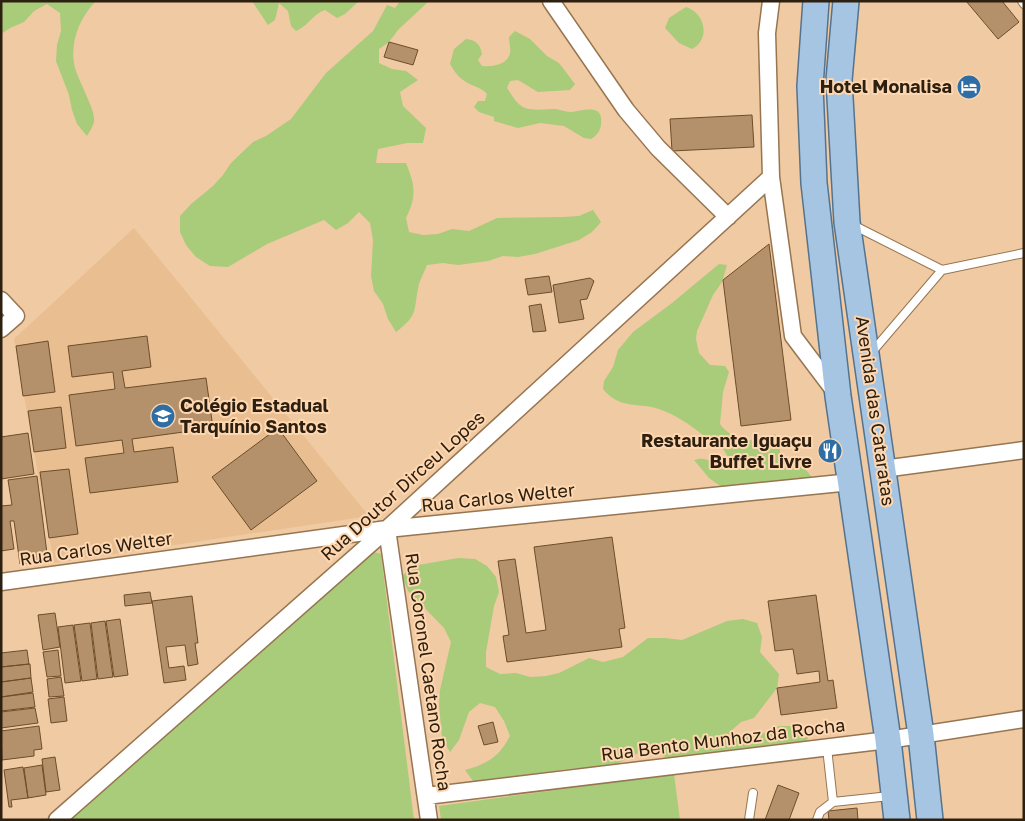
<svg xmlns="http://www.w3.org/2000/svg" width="1025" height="821" viewBox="0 0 1025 821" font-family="'Golos Text',sans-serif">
<rect width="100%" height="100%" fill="#f0caa3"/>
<!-- built -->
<path fill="#e9be91" d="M134,228L369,516L54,563L14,339Z"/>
<!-- green -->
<path fill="#a8cc79" d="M1,1H96C79,18 69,44 75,68C78,78 83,87 87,97C90,104 95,114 94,122C93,127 89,132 87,136L77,124L72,110L69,95L56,61L57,45L61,31L60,13L47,4L34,11L24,22L10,28L1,34Z
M252,1H359L345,14L337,18L325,10C313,14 308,26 296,31L291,26L288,11L279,3L275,20L268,25Z
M400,1H429L398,30L389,42L379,49V63L392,69L406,71L418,80L400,92L403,106L426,128L423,143H407L378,149L376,163H406C415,185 417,196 406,218L409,232L423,235L438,234L452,229L469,231L497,218L563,217L579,216L593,210L601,222L592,232L579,240L535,254L518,257L503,256L488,261L458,265L443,263L427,265C425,271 421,277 419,284C413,309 420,314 396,332L388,319L383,304L374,291L371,276L373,240L370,223L359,212L348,223L336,230L324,220L267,244L228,267L210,266L196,257L186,245L180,232V216L191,204L213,186L223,175L231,163L253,142L266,136L291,119L326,73L373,31L387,5L395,8Z
M686,7C705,13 711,39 692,49L679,43L665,28L669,18Z
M515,31L530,39L547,56L559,63L575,84L570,90L538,92L518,80L510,81L507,88C512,95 516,104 525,108C534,111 547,109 556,109C562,110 566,112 572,112C581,111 604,103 601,123C601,131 597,135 591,139L584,138L564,126L540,123L518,128L494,121V117L479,112L474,107L478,101H485L487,94C481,87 474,87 466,82C459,78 454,71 450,64L454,49L466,39C476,40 480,44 482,54L478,60L482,66C491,67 508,65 510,53C511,49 509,41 509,37Z
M719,264L727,265L722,282L713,295L697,331L696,339L699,353L710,365L725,366L729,372L723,392L720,424C728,436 745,442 760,440C765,439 770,436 775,434L785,446L780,449V457C791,468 801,459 812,478L723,488L709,478L694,460C709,456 709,463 722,468C728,470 736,469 743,468L746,461L738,463L730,461C728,457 725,451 722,448C717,443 708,440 703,435C689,424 676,415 659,409C638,402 620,410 603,389L604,381L613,367L618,350L633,332L672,303Z
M367,550L381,554L414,820H64Z
M458,558L475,559L487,566L496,577L499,592L494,606L486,652V667L500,674L516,673L530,677L546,676L559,673L589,658L603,662L623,657L648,638H665L682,640L727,621L743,619L757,623L762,637L760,652L779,674L777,688L754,718L741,722L731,731L748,737L762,734L779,726H796L809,733L808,739L803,743L681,759L669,758L655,753L640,752L613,766L566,769L523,776L482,784L473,781L465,770C487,764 499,757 510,736L504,721L495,707L480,703L469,712L459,740L450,752L442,738L439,705L440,690L451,642L444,628L408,591L402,576L413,566Z
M674,774L680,820H441L439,806Z"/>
<!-- building -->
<path fill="#b4916b" stroke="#6d4d2a" d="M966,1H1002L1019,22L998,39Z
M389,42L418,50L413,65L384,57Z
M752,115L754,147L672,151L670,119Z
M769,244L791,420L741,426L723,280Z
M549,276L552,292L528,295L525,279Z
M590,278L594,281L587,299L580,300L584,319L559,323L553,285Z
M541,304L546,331L533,332L529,306Z
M147,336L151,367L122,371L125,388L206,378L213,428L132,439L134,452L173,447L178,482L90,493L85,458L124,453L122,440L76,446L69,395L115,389L113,372L72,377L68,346Z
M48,341L55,392L23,396L16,346Z
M61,407L66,448L34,452L28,411Z
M278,428L317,481L251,530L212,477Z
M28,433L34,474L1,479V437Z
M69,469L78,534L49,538L40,472Z
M37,476L48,561L20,564L14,521H10L14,549L1,551V506L12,505L8,480Z
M612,537L625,628L619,629L622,647L507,662L503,636L509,635L498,561L515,559L526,633L546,630L534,547Z
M150,592L152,603L125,606L124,595Z
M816,595L828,681L833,680L837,708L781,715L777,688L820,682L819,671L797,674L793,649L775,651L768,601Z
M192,596L198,643H195L198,664L188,666L185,645L166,647L169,668L184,666L186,680L164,683L152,601Z
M55,613L60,647L43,650L38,615Z
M120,619L128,675L114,677L106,621Z
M105,621L113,677L98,679L91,623Z
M90,623L97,679L82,681L74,625Z
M73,625L81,681L65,683L58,627Z
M27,650L29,664L1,667V653Z
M58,650L61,676L47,677L43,652Z
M30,664L31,678L1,682V667Z
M61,677L64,696L49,697L47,679Z
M31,678L33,692L1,697V682Z
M33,693L35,707L1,711V697Z
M64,697L67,721L51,723L48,699Z
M35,708L38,723L1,728V712Z
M493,722L498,742L484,745L478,726Z
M39,726L42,749L34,750V756L2,760L1,731Z
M55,757L60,790L46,792L42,759Z
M42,765L46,795L28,798L24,768Z
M23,767L28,798L11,800L12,807H9L4,770Z
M778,785L799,793L789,820H765Z
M857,808L858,820H829L828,811Z"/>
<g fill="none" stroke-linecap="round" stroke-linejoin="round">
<defs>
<path id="lane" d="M1022,1L1024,4
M853,225L942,270
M872,352L942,270L1024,253
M827,748L833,802
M749,820L753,793
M817,820L820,812L833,802L890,796"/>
<path id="street" d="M551,1L626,110L658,148L728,217
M771,1L767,33L771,177L793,336L836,393
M1,300L16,316L1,329
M883,469L1024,450
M387,529L429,820
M1,582L387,529L851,482
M426,796L888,740L1024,719
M57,820L387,529L771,177"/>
<path id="primary" d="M816,1L810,86L814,183L838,396L888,740L897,820
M846,1L839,80L847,222L921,735L930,820"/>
</defs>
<!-- lane casing -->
<use href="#lane" stroke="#977550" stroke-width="10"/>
<!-- street casing -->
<use href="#street" stroke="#977550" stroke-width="19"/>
<!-- primary casing -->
<use href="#primary" stroke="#55738d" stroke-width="28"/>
<!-- lane -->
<use href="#lane" stroke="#fff" stroke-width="8"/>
<!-- street -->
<use href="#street" stroke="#fff" stroke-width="16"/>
<!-- primary -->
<use href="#primary" stroke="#a6c5e3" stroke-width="25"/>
</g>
<!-- icons -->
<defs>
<symbol id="hotel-disc" viewBox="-11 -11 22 22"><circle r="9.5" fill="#2e6ea5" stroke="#fed7b0"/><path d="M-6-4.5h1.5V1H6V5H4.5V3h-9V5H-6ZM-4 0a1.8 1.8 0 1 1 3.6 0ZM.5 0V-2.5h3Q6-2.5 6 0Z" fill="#fff"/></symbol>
<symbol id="school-disc" viewBox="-11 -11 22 22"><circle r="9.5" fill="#2e6ea5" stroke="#fed7b0"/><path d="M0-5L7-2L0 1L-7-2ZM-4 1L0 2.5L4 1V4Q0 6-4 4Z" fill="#fff"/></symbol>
<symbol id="restaurant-disc" viewBox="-11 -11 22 22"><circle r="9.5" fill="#2e6ea5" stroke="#fed7b0"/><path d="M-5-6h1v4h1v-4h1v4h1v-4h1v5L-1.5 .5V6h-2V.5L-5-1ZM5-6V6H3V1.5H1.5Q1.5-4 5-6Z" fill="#fff"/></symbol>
</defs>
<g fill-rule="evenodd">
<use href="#hotel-disc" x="955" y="73" width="28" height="28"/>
<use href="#school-disc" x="149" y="402" width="28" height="28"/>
<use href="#restaurant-disc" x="816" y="437" width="28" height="28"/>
</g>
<g text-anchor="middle" stroke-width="4" stroke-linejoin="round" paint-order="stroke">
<!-- poi labels -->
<g font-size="18" font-weight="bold" fill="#2d2010" stroke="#fed7b0" text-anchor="end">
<text x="952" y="93">Hotel Monalisa</text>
<text x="180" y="412" text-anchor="start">Colégio Estadual<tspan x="180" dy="21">Tarquínio Santos</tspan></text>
<text x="812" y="447">Restaurante Iguaçu<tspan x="812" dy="21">Buffet Livre</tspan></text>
</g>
<!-- street labels -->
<g font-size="18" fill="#2d2010" stroke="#fed7b0">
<text transform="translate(875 411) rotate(82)" y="6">Avenida das Cataratas</text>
<text transform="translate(403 486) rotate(-42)" y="6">Rua Doutor Dirceu Lopes</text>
<text transform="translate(498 498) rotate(-6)" y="6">Rua Carlos Welter</text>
<text transform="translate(96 549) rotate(-8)" y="6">Rua Carlos Welter</text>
<text transform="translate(428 672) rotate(82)" y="6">Rua Coronel Caetano Rocha</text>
<text transform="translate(723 740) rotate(-7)" y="6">Rua Bento Munhoz da Rocha</text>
</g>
</g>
<!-- border -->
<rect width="1025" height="821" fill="none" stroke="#2d2010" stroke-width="5"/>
</svg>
